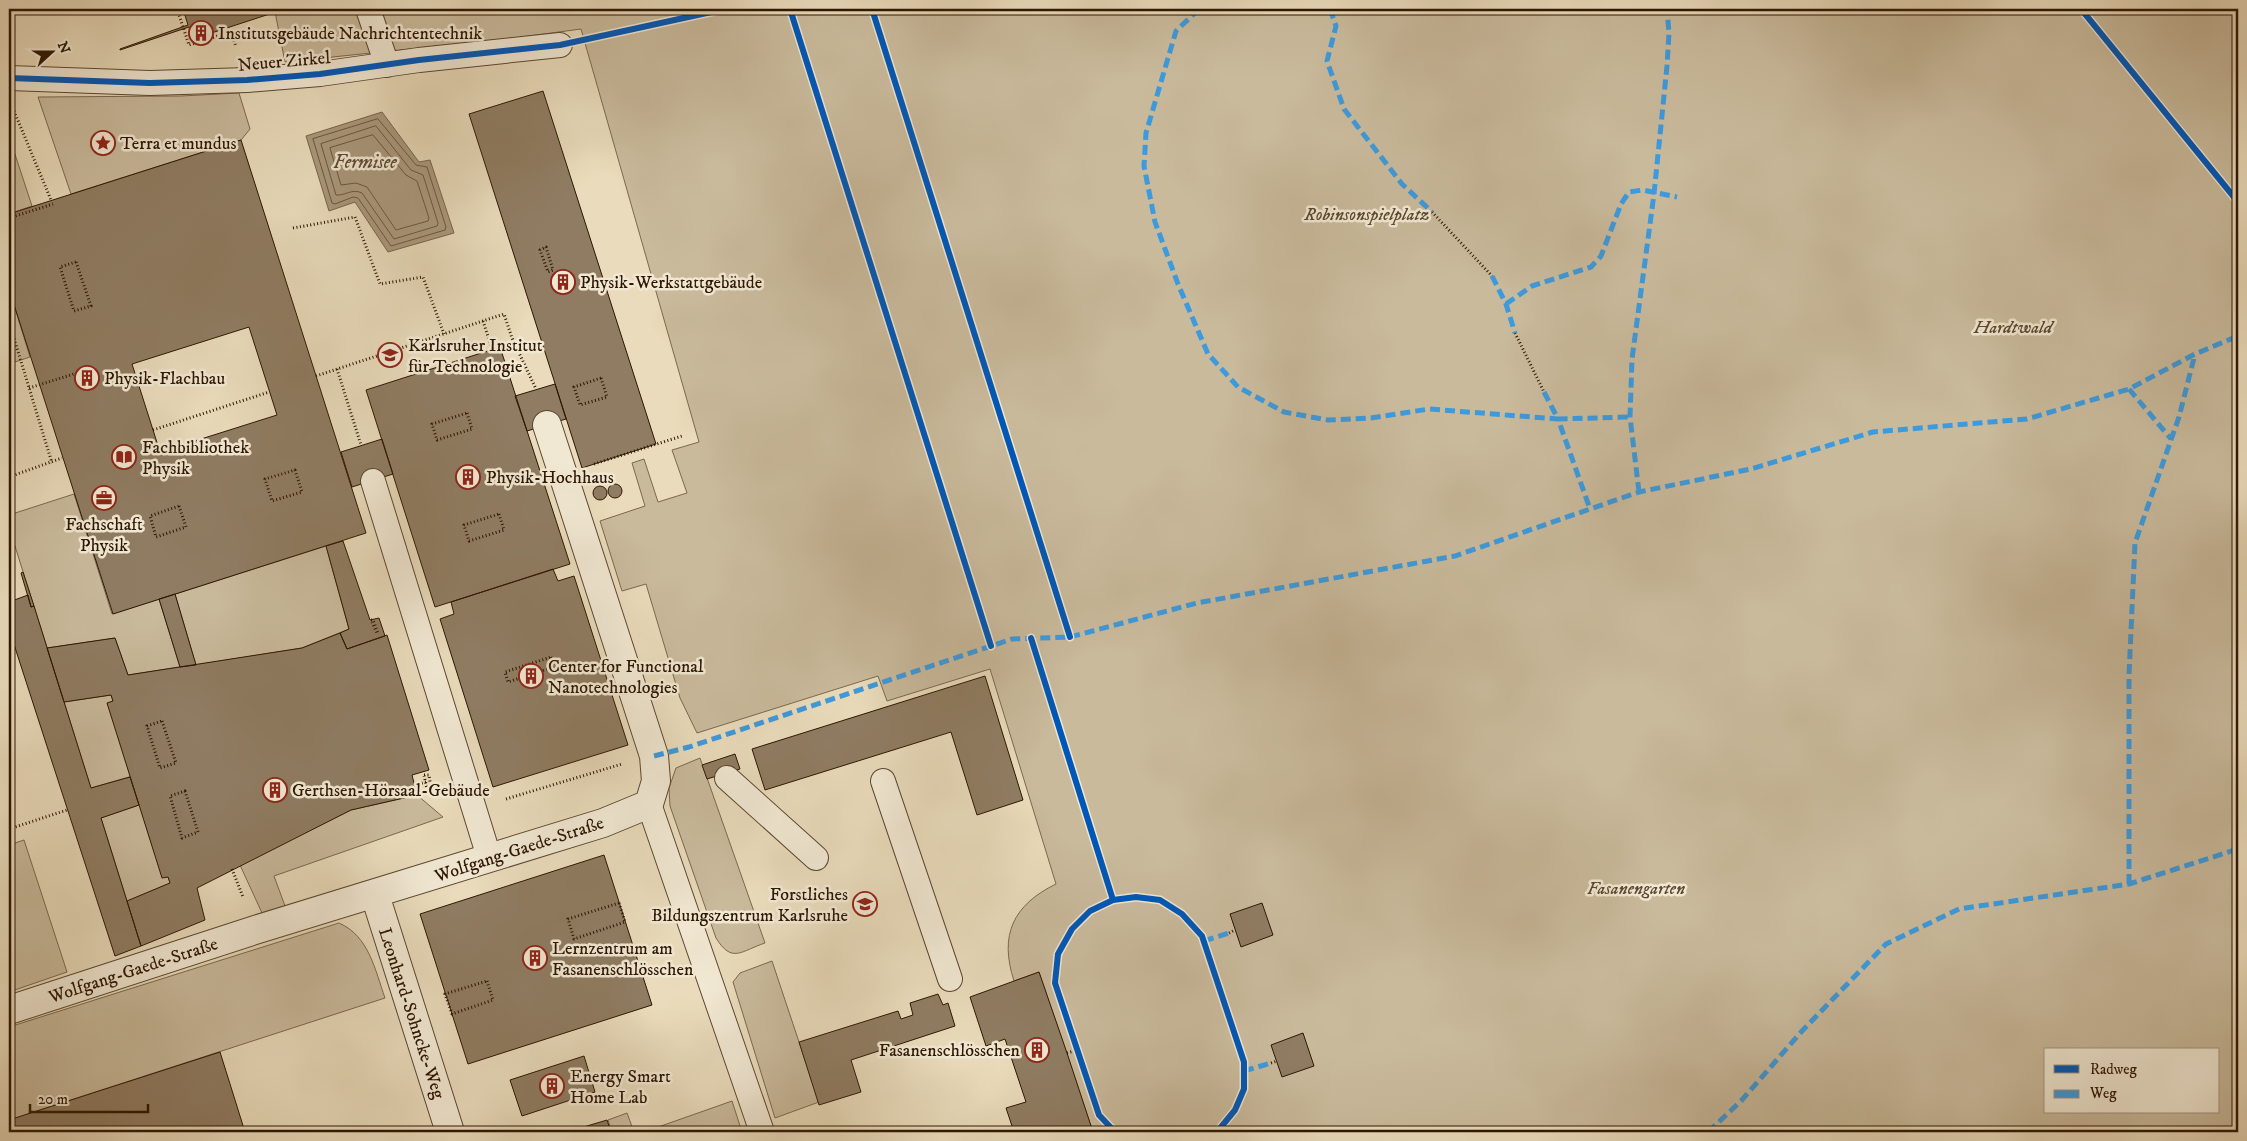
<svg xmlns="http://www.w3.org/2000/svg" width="2247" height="1141" viewBox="0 0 2247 1141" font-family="'IM FELL DW Pica',serif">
<rect width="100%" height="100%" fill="#e9dbbb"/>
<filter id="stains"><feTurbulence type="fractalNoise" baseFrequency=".004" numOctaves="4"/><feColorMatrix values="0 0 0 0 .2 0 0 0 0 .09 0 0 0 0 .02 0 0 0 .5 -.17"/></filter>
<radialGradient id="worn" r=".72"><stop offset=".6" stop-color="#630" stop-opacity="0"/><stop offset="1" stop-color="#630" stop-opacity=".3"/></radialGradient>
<!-- green -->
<path fill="#c9ba9c" stroke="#7b684f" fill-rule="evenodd" d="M285,9H2238V1132H1093L1039,972L1014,981C999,935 1013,905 1056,884L990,669L887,701L878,676L697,733L680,698L646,584L622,591L600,521L645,506L632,463L644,459L658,502L687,493L672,450L699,442L581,29L514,38L285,62L275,12ZM2046,1050H2218V1112H2046Z
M239,93L250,129L241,140L71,194L38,97L181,96Z
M9,136L32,206L9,214Z
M9,289L30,357L9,364Z
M74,494L112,614L159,599L180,667L128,675L115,638L47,648L9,527V515Z
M326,546L349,629L302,648L196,665L175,594Z
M111,695L136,775L91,788L64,702Z
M700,758L765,943C741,951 732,964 716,938L670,806L669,788L676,768Z
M417,795L443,817L274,876L285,906L262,913L240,865L351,810Z
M145,803L170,883L127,901L101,818Z
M24,840L67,972L9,992V845Z
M339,923C369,936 375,970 385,998L9,1120V1027Z
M772,961L819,1102L775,1118L733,982L740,973Z
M732,1101L742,1132H644Z
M627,1113L634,1132H612L608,1120Z"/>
<!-- water -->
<path fill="#a9987c" stroke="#77644b" d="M382,112L419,162L430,160L454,233L388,252L355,202L329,211L306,136Z"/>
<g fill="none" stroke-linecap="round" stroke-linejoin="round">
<!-- shore -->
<path stroke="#6b573f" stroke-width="1" d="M378,119L416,165L427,167L446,227L445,230L391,246L358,198L353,197L335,204L332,203L313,139Z
M376,126L411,170L423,175L438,223L437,226L394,239L362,193C352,188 345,196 336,195L321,144Z
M373,135L406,175L417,181L429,218L428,221L396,230L367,187L356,183L341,185L330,148Z"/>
</g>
<!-- building -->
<path fill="#8f7c62" stroke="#2d1602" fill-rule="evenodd" d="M183,9H285L193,39L189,27L120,50V49L188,25Z
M543,91L656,444L582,468L469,114Z
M241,140L366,533L113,614L9,289V214ZM249,327L277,415L160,452L132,364Z
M500,347L570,564L435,607L366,390Z
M555,384L566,419L527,431L515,396Z
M382,439L393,474L352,487L341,452Z
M608 491a7 7 0 1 1 14 0a7 7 0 1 1-14 0Z
M593 493a7 7 0 1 1 14 0a7 7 0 1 1-14 0Z
M343,541L370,620L379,618L385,636L347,649L340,633L349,629L326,546Z
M553,569L558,581L574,576L628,745L493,787L440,619L454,614L451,602Z
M23,572L34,606L31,607L21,573Z
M175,594L196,665L180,667L159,599Z
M28,595L31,607L34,606L91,788L130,777L139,805L101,818L141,946L115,956L9,629V602Z
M340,633L347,649L387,635L429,770L412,775L417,795L351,810L197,888L205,920L141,946L127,901L170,883L168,877L162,878L107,703L113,701L111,695L64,702L47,648L115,638L128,675L302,648Z
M985,676L1023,800L977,815L951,732L765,790L752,749Z
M735,754L740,769L707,779L702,765Z
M604,855L652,1005L468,1064L420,914Z
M1262,903L1273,935L1241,947L1230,914Z
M1039,972L1067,1053L1093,1132H1014L1006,1108L1026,1102L1005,1039L986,1046L970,997Z
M938,994L943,1005L948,1003L955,1026L851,1060L861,1092L819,1105L799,1042L898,1011L901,1019L913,1015L910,1003Z
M1303,1033L1314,1066L1282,1077L1271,1045Z
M220,1052L245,1132H9V1120Z
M584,1056L595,1092L522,1116L510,1080Z
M607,1120L611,1132H567Z"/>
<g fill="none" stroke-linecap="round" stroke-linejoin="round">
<defs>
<path id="lane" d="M368,9L387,65
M9,78L150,83L247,80L320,74L419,60L560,45
M373,481L489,857
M727,778L816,858
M883,781L950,979
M649,804L762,1132"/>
<path id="street" d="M375,895L450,1132
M9,1010L255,930L603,823L649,804L656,781L654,756L547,425"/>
</defs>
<!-- lane casing -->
<use href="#lane" stroke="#5c4730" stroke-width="26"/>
<!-- street casing -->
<use href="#street" stroke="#5c4730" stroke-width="30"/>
<!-- path -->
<path stroke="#2d1602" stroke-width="3" stroke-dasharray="1 2.5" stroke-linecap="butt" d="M177,9L189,45L231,32L236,47
M9,25L11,9
M14,111L51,200
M1432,212L1492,276
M9,218L53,204
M293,228L355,217L380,284L423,277L444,334
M546,247L553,270L548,272L540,250Z
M76,262L91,306L74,311L60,267Z
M483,321L492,349
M9,322L52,463
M1515,333L1544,392
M337,369L361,445
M316,376L504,314L512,338L536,389
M601,378L607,397L580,405L574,387Z
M29,388L93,368
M467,413L472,429L437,440L432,424Z
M153,430L269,392
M594,464L682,436
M295,470L302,492L272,501L265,479Z
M9,477L62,458
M179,506L186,527L156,537L150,516Z
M499,514L504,530L469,541L464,525Z
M9,565L13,578L9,584
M371,620H373L378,633H377Z
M551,657L554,667L508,682L505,672Z
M162,721L176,763L160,768L147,726Z
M424,775H429L431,788L427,789Z
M415,785L426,782
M185,791L198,832L182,838L170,796Z
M506,799L622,764
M9,829L67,810
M232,869L243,897
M619,903L625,922L574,939L568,919Z
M1229,933L1235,930
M487,981L493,1000L452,1014L445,994Z
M1067,1053L1077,1050
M1271,1063L1277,1061"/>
<!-- lane -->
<use href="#lane" stroke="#f1e8d3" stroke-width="24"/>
<!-- street -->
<use href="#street" stroke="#f1e8d3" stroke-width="28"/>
<!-- quiet -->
<path stroke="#3d9add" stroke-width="5" stroke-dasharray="10 5" stroke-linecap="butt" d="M1199,9L1176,31L1146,133L1144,166L1155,222L1178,284L1208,354L1238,387L1284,412L1328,420L1371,418L1429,409L1558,419L1590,509
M1330,9L1336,26L1327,61L1344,109L1402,184L1432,212
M1492,276L1506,304L1515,333
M1506,304L1532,286L1591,267L1601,256L1621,204L1629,192L1643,190L1677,197
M2129,389L2171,439
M1544,392L1558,419L1630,417
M1639,492L1630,417L1632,359L1654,194L1667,66L1669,33L1667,9
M654,756L689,747L1012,639L1070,637L1197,603L1455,556L1639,492L1751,469L1873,432L2027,419L2129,389L2195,354L2238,336
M2129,884V675L2135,543L2179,417L2195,354
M1204,941L1229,933
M1244,1071L1271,1063
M1708,1132L1741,1101L1802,1031L1886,944L1959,909L2129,884L2238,849"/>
<defs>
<path id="cycleway" d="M790,9L991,646
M872,9L1070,637
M2081,9L2238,202
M9,78L150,83L247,80L320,74L419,60L560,45L725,9
M1031,638L1113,900
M1115,1132L1099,1115L1055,983L1058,954L1072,929L1090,911L1113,900L1136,897L1160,900L1182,914L1202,936L1244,1062V1089L1235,1110L1217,1132"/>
</defs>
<!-- cycleway casing -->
<use href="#cycleway" stroke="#f1e8d3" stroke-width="9"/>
<!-- cycleway -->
<use href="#cycleway" stroke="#0057b8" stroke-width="6"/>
</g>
<!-- icons -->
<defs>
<symbol id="building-ring" viewBox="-11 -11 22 22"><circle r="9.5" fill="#f1e8d3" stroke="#8f2418" stroke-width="1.5"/><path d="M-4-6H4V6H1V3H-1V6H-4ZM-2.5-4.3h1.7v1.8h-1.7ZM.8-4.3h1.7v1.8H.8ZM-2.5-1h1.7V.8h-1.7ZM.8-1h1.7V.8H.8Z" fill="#8f2418"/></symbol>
<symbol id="sight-ring" viewBox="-11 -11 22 22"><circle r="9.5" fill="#f1e8d3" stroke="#8f2418" stroke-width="1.5"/><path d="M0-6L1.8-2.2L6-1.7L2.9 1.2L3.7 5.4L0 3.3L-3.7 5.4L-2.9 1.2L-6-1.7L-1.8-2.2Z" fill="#8f2418"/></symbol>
<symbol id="university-ring" viewBox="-11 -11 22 22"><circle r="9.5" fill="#f1e8d3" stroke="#8f2418" stroke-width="1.5"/><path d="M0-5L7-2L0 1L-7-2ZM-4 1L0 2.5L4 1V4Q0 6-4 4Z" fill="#8f2418"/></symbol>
<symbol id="library-ring" viewBox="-11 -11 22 22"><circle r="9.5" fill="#f1e8d3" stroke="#8f2418" stroke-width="1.5"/><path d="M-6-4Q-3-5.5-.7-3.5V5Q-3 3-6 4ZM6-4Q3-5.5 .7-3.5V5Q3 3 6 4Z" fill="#8f2418"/></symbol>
<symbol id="office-ring" viewBox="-11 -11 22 22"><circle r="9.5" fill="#f1e8d3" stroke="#8f2418" stroke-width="1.5"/><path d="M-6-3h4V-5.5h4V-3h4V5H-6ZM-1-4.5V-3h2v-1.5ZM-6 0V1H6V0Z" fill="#8f2418"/></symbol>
</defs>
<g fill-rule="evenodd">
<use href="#building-ring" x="187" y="19" width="28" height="28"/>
<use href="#sight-ring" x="89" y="129" width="28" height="28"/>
<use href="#building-ring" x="549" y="268" width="28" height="28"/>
<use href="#university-ring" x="376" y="341" width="28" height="28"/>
<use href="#building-ring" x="73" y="364" width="28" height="28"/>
<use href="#library-ring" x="110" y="443" width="28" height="28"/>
<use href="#building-ring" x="454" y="463" width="28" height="28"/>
<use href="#office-ring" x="90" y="484" width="28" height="28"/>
<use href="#building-ring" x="517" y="662" width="28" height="28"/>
<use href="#building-ring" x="261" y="776" width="28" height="28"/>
<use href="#university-ring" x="851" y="890" width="28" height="28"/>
<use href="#building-ring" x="521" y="944" width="28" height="28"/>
<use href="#building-ring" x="1023" y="1036" width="28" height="28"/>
<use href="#building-ring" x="538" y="1072" width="28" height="28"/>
</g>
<g text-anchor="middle" stroke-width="5" stroke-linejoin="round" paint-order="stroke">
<!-- poi labels -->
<g font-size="18" fill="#2d1602" stroke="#f1e8d3" text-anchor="start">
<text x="218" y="39">Institutsgebäude Nachrichtentechnik</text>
<text x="120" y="149">Terra et mundus</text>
<text x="580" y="288">Physik-Werkstattgebäude</text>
<text x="408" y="351">Karlsruher Institut<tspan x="408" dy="21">für Technologie</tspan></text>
<text x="104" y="384">Physik-Flachbau</text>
<text x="142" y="453">Fachbibliothek<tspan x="142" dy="21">Physik</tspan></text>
<text x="486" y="483">Physik-Hochhaus</text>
<text x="104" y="530" text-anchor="middle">Fachschaft<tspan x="104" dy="21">Physik</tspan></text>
<text x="548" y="672">Center for Functional<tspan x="548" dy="21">Nanotechnologies</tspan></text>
<text x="292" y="796">Gerthsen-Hörsaal-Gebäude</text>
<text x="848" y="900" text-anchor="end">Forstliches<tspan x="848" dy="21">Bildungszentrum Karlsruhe</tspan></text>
<text x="552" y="954">Lernzentrum am<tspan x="552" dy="21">Fasanenschlösschen</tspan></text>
<text x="1020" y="1056" text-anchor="end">Fasanenschlösschen</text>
<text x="570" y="1082">Energy Smart<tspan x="570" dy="21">Home Lab</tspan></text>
</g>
<!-- street labels -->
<g font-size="18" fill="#2d1602" stroke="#f1e8d3">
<text transform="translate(284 61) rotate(-5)" y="6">Neuer Zirkel</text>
<text transform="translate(519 849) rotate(-18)" y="6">Wolfgang-Gaede-Straße</text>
<text transform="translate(133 970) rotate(-18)" y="6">Wolfgang-Gaede-Straße</text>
<text transform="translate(412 1013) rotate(72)" y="6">Leonhard-Sohncke-Weg</text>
</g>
<!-- park labels -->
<g font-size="18" font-style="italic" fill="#5c4730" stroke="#f1e8d3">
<text x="1367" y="220">Robinsonspielplatz</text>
<text x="2013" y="333">Hardtwald</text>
<text x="1636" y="894">Fasanengarten</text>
</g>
<!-- water labels -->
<g font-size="19" font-style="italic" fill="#5f4a33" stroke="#f1e8d3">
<text x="365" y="168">Fermisee</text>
</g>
</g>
<!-- margin -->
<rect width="2247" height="1141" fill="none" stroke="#e9dbbb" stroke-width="30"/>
<rect x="10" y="10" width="2227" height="1121" fill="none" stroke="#2d1602" stroke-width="2.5"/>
<rect x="15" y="15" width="2217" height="1111" fill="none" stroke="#2d1602"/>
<!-- legend -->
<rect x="2044" y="1048" width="175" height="65" fill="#f1e8d3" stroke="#a3947f"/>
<rect x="2054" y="1065" width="25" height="8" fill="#0057b8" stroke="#a3947f"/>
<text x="2090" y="1074" font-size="15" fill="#2d1602">Radweg</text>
<rect x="2054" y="1090" width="25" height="8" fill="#3d9add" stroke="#a3947f"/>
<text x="2090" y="1098" font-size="15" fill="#2d1602">Weg</text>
<!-- north arrow -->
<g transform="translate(52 52) rotate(69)" stroke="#f1e8d3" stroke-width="4" paint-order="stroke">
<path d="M0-4L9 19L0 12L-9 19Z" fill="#2d1602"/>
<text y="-8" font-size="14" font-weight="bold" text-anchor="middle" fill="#2d1602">N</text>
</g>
<!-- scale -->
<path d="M30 1104v8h118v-8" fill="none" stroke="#2d1602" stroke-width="2.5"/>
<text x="38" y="1104" font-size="15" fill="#2d1602" stroke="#f1e8d3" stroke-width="4" paint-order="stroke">20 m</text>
<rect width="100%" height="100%" filter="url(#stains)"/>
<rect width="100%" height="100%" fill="url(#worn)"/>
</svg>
